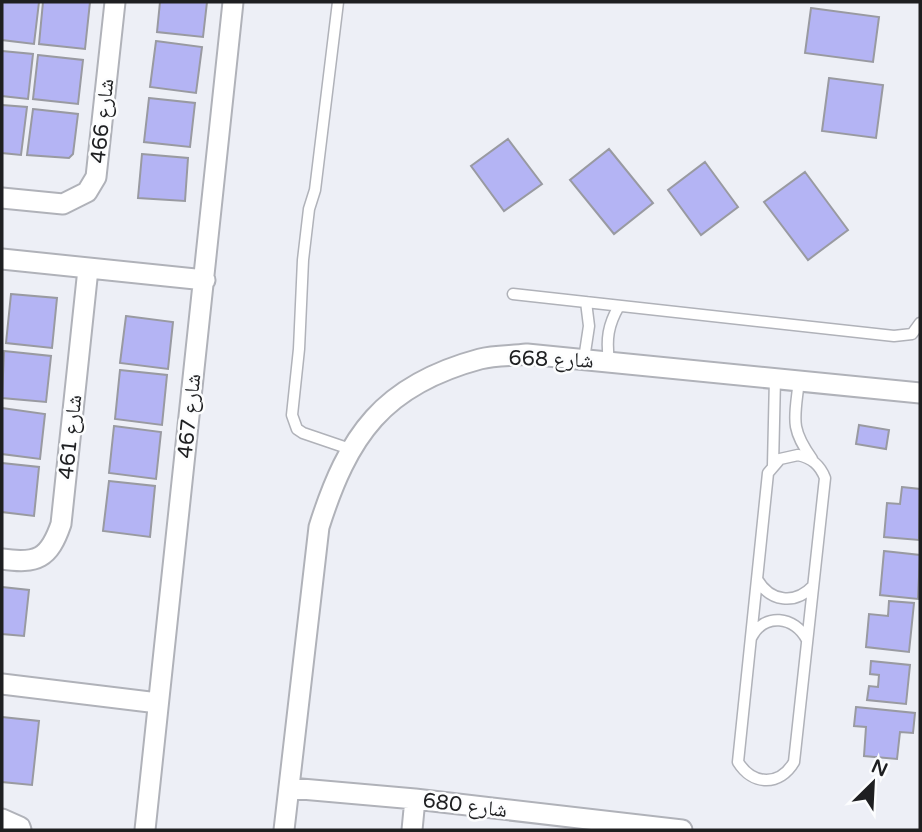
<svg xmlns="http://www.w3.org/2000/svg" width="922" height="832" viewBox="0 0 922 832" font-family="'Varela Round','Noto Naskh Arabic',sans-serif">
<rect width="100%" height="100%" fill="#edeff6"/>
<!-- building -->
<path fill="#b4b4f4" stroke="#999aa1" stroke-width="2" d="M2,2H39L34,44L2,40Z
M43,2H90L85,49L39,44Z
M160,2H207L203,37L157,32Z
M811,8L879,17L873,62L805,53Z
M156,41L202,47L196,93L150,87Z
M2,51L33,54L28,99L2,96Z
M38,55L83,60L78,104L33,99Z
M829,78L883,85L876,138L822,131Z
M149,98L195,103L190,147L144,142Z
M2,105L27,107L21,155L2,153Z
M33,109L78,114L73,154L69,158L27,155Z
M508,139L542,184L504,211L471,166Z
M609,149L653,203L614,234L570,180Z
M142,154L188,158L185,201L138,198Z
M705,162L738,207L701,235L668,190Z
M805,172L848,230L808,260L764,202Z
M11,294L57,298L52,348L6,343Z
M126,316L173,322L168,369L120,363Z
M4,351L51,356L46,402L2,398Z
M120,370L167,375L162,425L115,419Z
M2,408L45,414L40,459L2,454Z
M859,425L889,430L886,449L856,444Z
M114,426L161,432L156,479L109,473Z
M2,463L39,467L34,516L2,512Z
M109,481L155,486L150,537L103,531Z
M902,487L920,489L919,540L884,537L887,503L900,504Z
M884,551L920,555L918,599L880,595Z
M2,587L29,590L24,636L2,634Z
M889,601L914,603L909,652L866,647L869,614L888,616Z
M871,661L910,665L906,704L867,700L869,686L878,687L879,675L870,674Z
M856,707L915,713L913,733L900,732L897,759L864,756L866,727L854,726Z
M2,717L39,721L32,785L2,782Z"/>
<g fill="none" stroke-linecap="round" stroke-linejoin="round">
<defs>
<path id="lane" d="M338,2L315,190L309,209L303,260L299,349L292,415L297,429L303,433L350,449
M513,294L894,336L912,334L920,323
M584,359L589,326L586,302
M609,361C606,339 608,325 619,306
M799,380C795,418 789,427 812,459
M798,455C812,458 820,465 825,478L794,762C780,786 753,786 738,762L768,473L780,459Z
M773,465L775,378
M757,579C770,602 795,605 813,586
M751,638C764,612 795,616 807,640"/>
<path id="street" d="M2,198L63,204L87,192L96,177L115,2
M2,259L205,280
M2,559C37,564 49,559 61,524L88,269
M2,684L158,703
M290,788L415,799L682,830
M2,819L20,827L21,830
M145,830L233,2
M284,830L319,527C348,435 383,385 480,359C495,355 512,356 527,354L920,393
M412,830L415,799"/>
</defs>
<!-- lane casing -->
<use href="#lane" stroke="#b0b2b9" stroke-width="13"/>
<!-- street casing -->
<use href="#street" stroke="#b0b2b9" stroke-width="23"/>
<!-- lane -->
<use href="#lane" stroke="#fff" stroke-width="10"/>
<!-- street -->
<use href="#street" stroke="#fff" stroke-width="19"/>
</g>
<g text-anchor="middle" stroke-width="5" stroke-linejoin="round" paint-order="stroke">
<!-- street labels -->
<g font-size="21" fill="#1e1f21" stroke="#fcfdfe">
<text transform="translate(102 121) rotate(-84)" y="7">شارع 466</text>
<text transform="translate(551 359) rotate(2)" y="7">شارع 668</text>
<text transform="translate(189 416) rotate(-84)" y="7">شارع 467</text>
<text transform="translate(70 437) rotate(-84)" y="7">شارع 461</text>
<text transform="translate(465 805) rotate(7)" y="7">شارع 680</text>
</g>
</g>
<!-- border -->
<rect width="922" height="832" fill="none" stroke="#1e1f21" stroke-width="7"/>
<!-- north arrow -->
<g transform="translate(873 783) rotate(24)" stroke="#fcfdfe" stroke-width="5" paint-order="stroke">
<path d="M0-5L12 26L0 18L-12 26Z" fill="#1e1f21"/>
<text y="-10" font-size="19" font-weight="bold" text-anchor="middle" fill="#1e1f21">N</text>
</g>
</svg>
